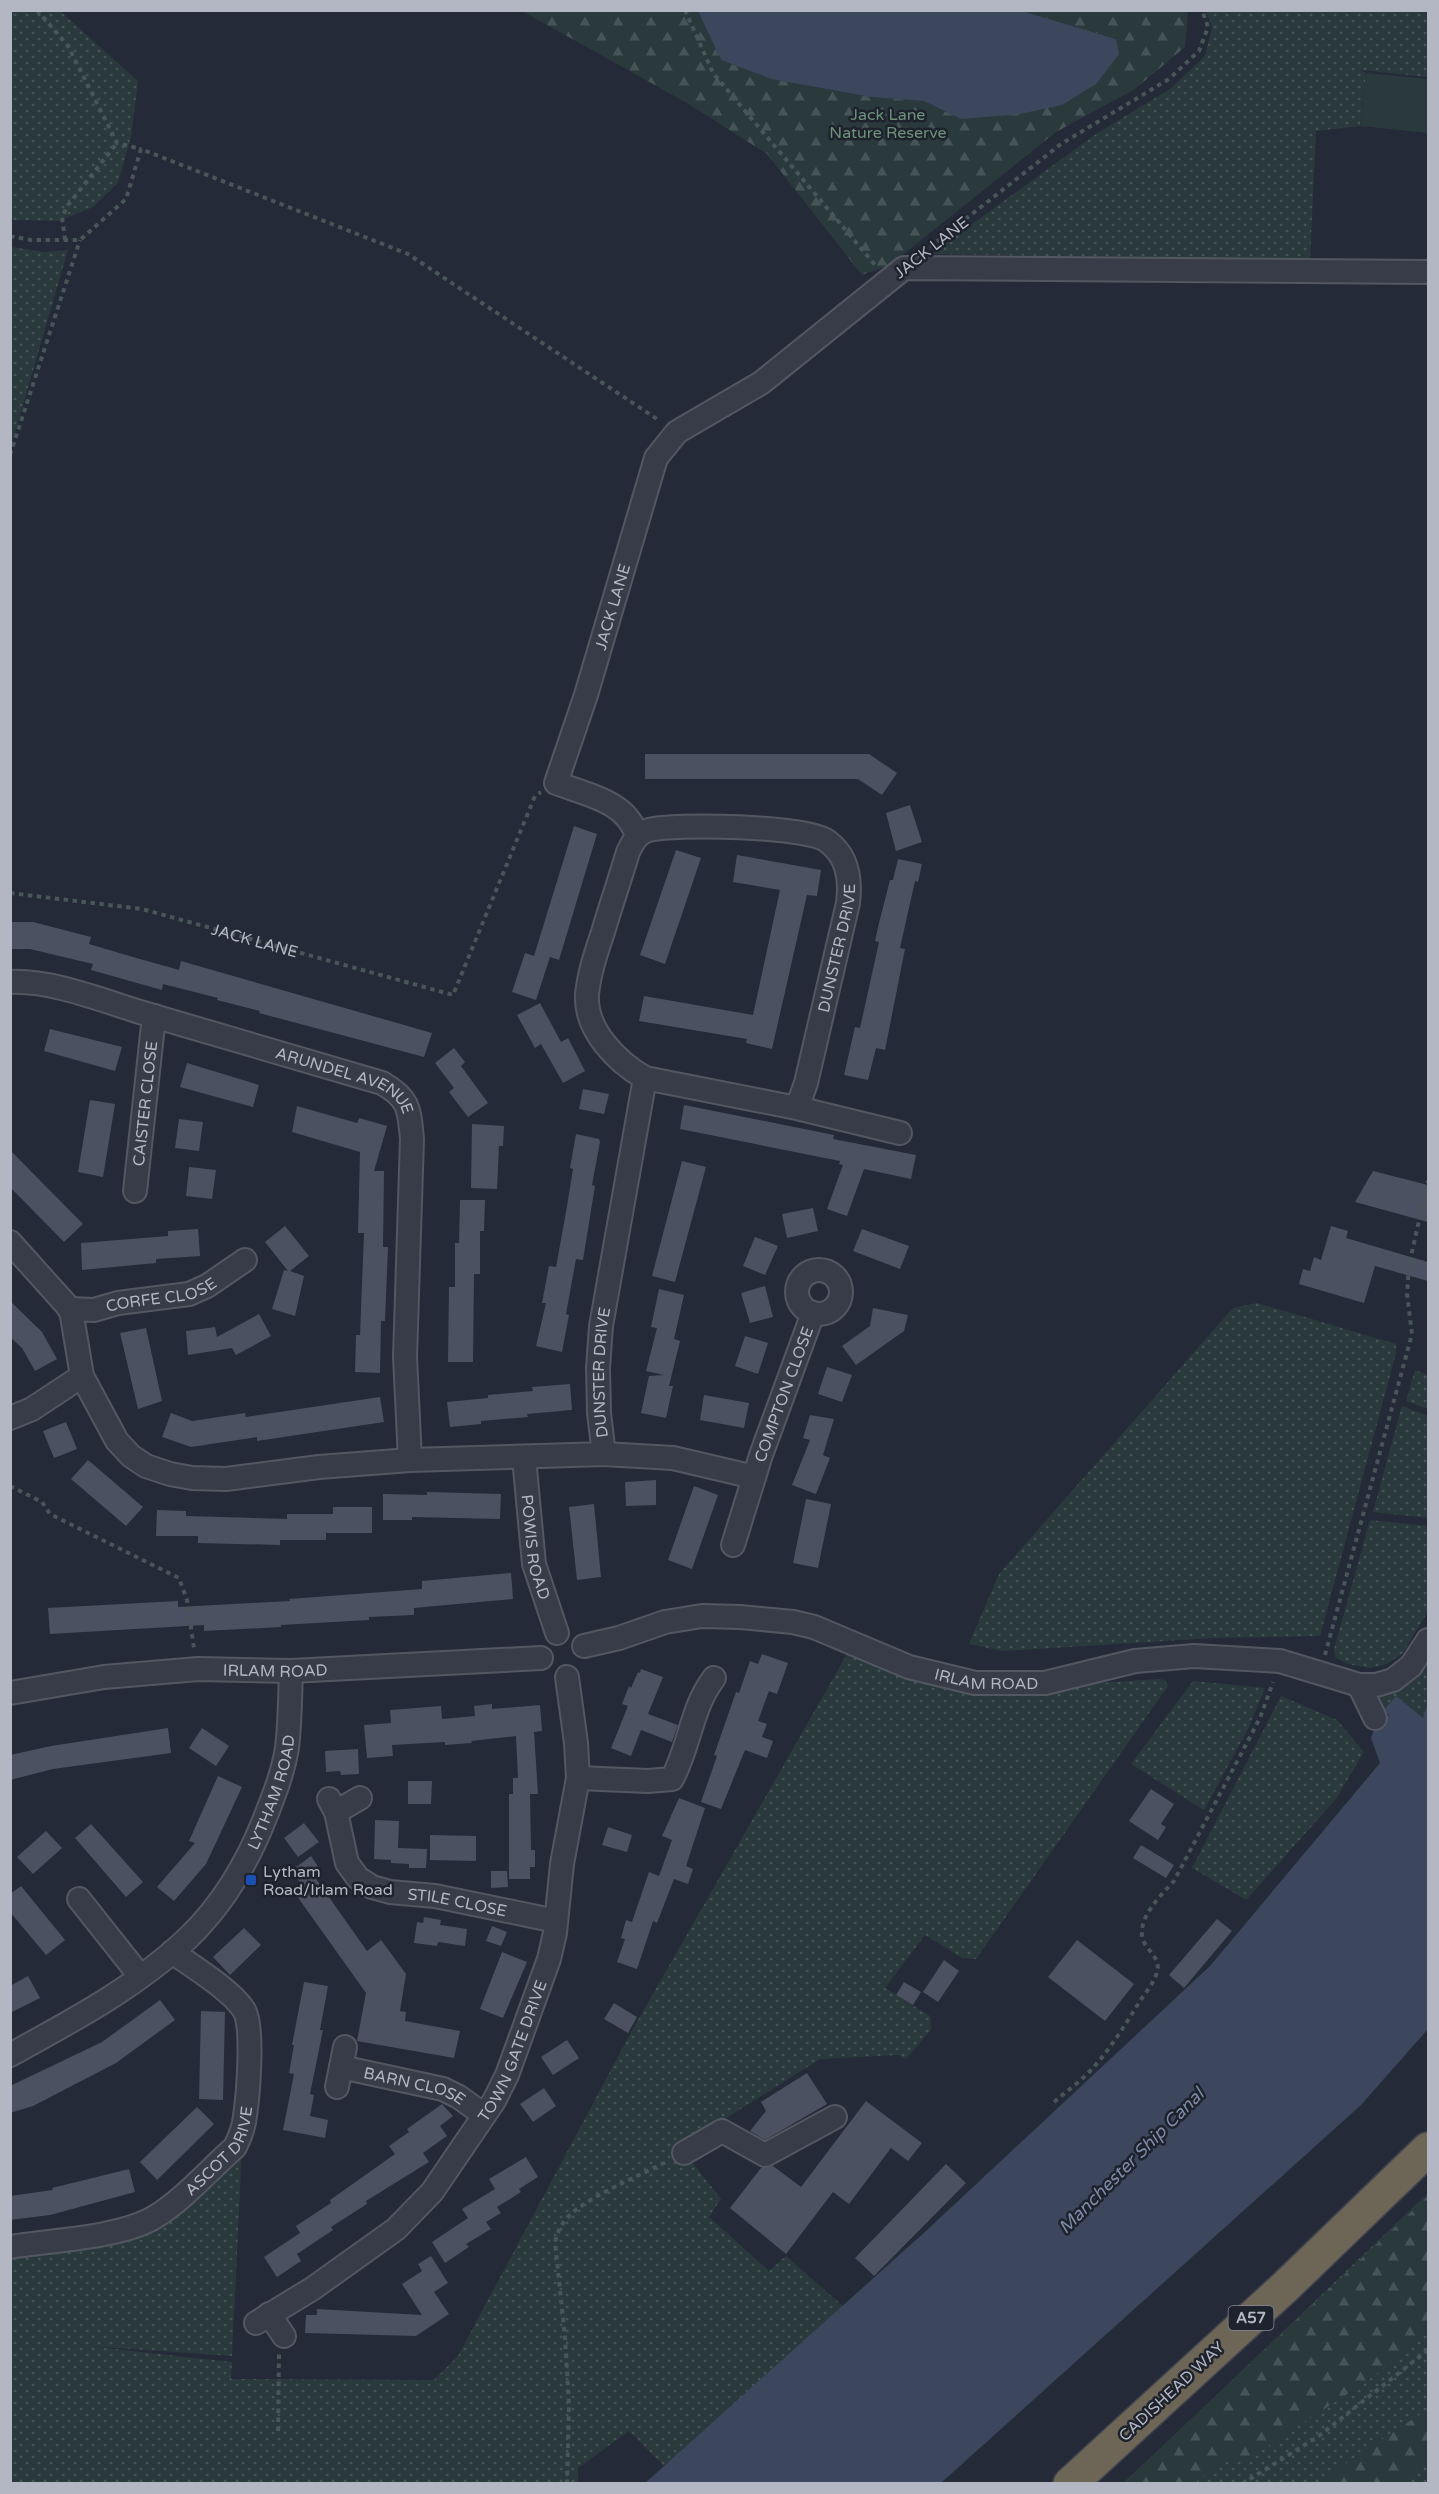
<svg xmlns="http://www.w3.org/2000/svg" width="1439" height="2494" viewBox="0 0 1439 2494" font-family="'Varela Round',sans-serif">
<defs>
<pattern id="green-dots" width="8" height="8" patternUnits="userSpaceOnUse" patternTransform="scale(1.5)"><rect width="8" height="8" fill="#2a3a3c"/><path d="M2 2h.1M6 6h.1" fill="none" stroke="#465457" stroke-width="1.8" stroke-linecap="round"/></pattern>
<pattern id="forest-firs" width="22" height="20" patternUnits="userSpaceOnUse" patternTransform="scale(1.5)"><rect width="22" height="20" fill="#2a3a3c"/><path d="M5 1l3.5 6h-7zM16 11l3.5 6h-7z" fill="#465457"/></pattern>
</defs>
<rect width="100%" height="100%" fill="#242a37"/>
<!-- green -->
<path fill="url(#green-dots)" d="M11,10L60,11L138,81L131,137L118,183L93,207L59,221L11,220Z
M1206,11H1428V77L1361,70L1366,73L1360,126L1316,131L1310,261L931,254L1096,134L1170,89L1205,56L1212,27Z
M11,247L45,252L68,250L11,446Z
M1257,1303L1396,1344V1353L1320,1636L1213,1638L1002,1651L969,1644L999,1574L1233,1308Z
M1415,1370L1428,1375V1409L1406,1401Z
M1402,1406L1428,1416V1518L1373,1512Z
M1370,1520L1428,1526V1611L1403,1653L1387,1664L1369,1668L1348,1664L1335,1657L1334,1649Z
M855,1640L902,1659L1040,1687L1158,1679L1165,1680L1168,1686L976,1959L962,1958L925,1935L885,1988L930,2016L931,2030L906,2059L898,2055L820,2059L680,2147L721,2199L709,2217L769,2271L786,2256L845,2308L664,2466L629,2431L578,2468V2483H11L10,2256L152,2226L242,2148L232,2356L88,2346L232,2362L231,2379L434,2380L458,2356L629,2036Z
M1428,1664V1703L1423,1719L1397,1697L1384,1710L1379,1704V1693C1394,1686 1420,1678 1428,1664Z
M1193,1681L1265,1688L1248,1729L1204,1810L1131,1764Z
M1281,1696L1337,1720L1364,1752L1336,1799L1246,1900L1192,1868Z
M1428,2193V2483L1122,2484L1140,2468Z"/>
<!-- forest -->
<path fill="url(#forest-firs)" d="M1188,10L1185,47L1135,89L1056,132L890,265L862,275L767,154L687,103L522,11H698L721,60L771,79L871,97L924,101L961,119L1116,39L1022,11Z
M1428,2196V2328L1373,2377L1247,2460L1218,2463L1195,2483H1123Z
M1428,2409V2459L1404,2483H1316Z"/>
<!-- pitch -->
<path fill="#2a3a3c" d="M1366,73L1428,79V133L1360,126Z"/>
<!-- water -->
<path fill="#3c475e" d="M698,11H1022L1116,39L1119,54L1096,84L1062,105L1020,114L961,119L924,101L871,97L771,79L721,60Z
M1396,1696L1423,1718L1428,1703V2029L1361,2105L941,2483L644,2484L927,2230L1210,1966L1380,1763L1371,1738L1374,1729L1389,1715L1384,1710Z"/>
<!-- building -->
<path fill="#4b5160" d="M645,754H869L897,773L882,795L858,779H645Z
M910,805L922,842L896,851L886,813Z
M574,826L597,834L559,960L550,957L536,1000L512,992L525,953L534,956Z
M676,850L701,858L665,964L640,955Z
M737,855L821,870L817,896L807,895L772,1049L746,1043L747,1039L639,1021L644,996L753,1015L780,890L733,882Z
M898,859L922,864L918,882L915,881L900,948L905,949L885,1050L876,1048L868,1080L844,1075L855,1027L860,1028L879,942L875,941L879,923L890,880H893Z
M10,922H33L91,937L89,944L126,955L179,970L181,961L432,1033L424,1057L259,1013L260,1011L217,1000L218,998L163,984L162,990L91,970L93,964L30,949H10Z
M540,1003L561,1042L568,1038L585,1071L563,1083L541,1044L535,1048L517,1015Z
M50,1029L122,1047L115,1071L44,1051Z
M454,1048L465,1062L461,1066L488,1103L468,1117L449,1092L454,1088L435,1063Z
M187,1063L259,1085L253,1107L180,1087Z
M583,1089L609,1094L604,1114L579,1109Z
M90,1100L115,1104L103,1177L78,1172Z
M684,1105L834,1135L833,1139L916,1155L911,1179L864,1169L847,1216L827,1209L843,1165L839,1164L840,1161L680,1129Z
M297,1106L357,1123L359,1118L387,1126L374,1171H384L383,1247H388L385,1321H381L380,1373L355,1372L356,1335H360L364,1233H358L360,1152L292,1132Z
M179,1119L203,1122L199,1151L175,1148Z
M472,1124L504,1126L503,1146H499L497,1189L471,1188Z
M576,1134L599,1139L600,1142L592,1185L595,1186L583,1260L576,1259L566,1314L569,1315L562,1352L536,1346L546,1303H542L549,1266L556,1267L566,1212L573,1169L570,1168Z
M10,1150L83,1224L64,1242L10,1187Z
M682,1161L706,1167L675,1282L652,1276Z
M189,1167L216,1170L212,1199L186,1196Z
M1373,1171L1428,1185V1222L1355,1202Z
M460,1200H485L484,1231H480V1274H474L473,1362H448L449,1287H455V1243H459Z
M813,1208L818,1231L787,1238L782,1214Z
M285,1226L309,1256L290,1271L304,1276L295,1316L272,1309L284,1270L288,1271L265,1242Z
M1331,1226L1348,1231L1346,1238L1428,1262V1281L1375,1266L1364,1303L1299,1284L1303,1269L1310,1271L1314,1257L1321,1260Z
M198,1229L200,1256L156,1259V1263L82,1270L81,1243L168,1236V1231Z
M862,1229L909,1246L900,1269L853,1251Z
M755,1237L778,1246L765,1275L743,1266Z
M765,1286L773,1317L750,1323L741,1293Z
M659,1289L684,1295L674,1339L680,1341L669,1386H673L666,1418L641,1413L649,1376L664,1375L646,1371L657,1328L651,1327Z
M10,1301L42,1332L57,1359L35,1371L22,1348L10,1337Z
M873,1308L908,1315L904,1331L856,1365L842,1346L870,1326Z
M259,1314L271,1336L236,1355L232,1348L188,1355L186,1331L215,1327L217,1337Z
M146,1328L162,1401L138,1409L120,1333Z
M745,1336L768,1343L758,1374L735,1366Z
M827,1367L852,1375L842,1402L818,1394Z
M570,1384L572,1410L527,1414L528,1417L481,1421V1424L450,1427L447,1402L488,1398V1395L533,1391L532,1387Z
M704,1395L749,1403L744,1428L700,1420Z
M380,1397L384,1422L257,1441V1437L191,1447L162,1437L171,1413L192,1421L245,1413L246,1417Z
M810,1415L834,1419L823,1455L830,1458L816,1494L792,1485L810,1440L803,1438Z
M66,1422L77,1449L54,1458L43,1431Z
M88,1460L143,1507L126,1526L71,1479Z
M656,1480V1505L626,1506L625,1482Z
M694,1486L718,1495L692,1569L668,1560Z
M427,1492L501,1494L500,1519L412,1517V1520H383V1494L427,1495Z
M806,1499L831,1504L818,1568L793,1563Z
M594,1504L601,1577L577,1580L569,1507Z
M333,1507H372V1533H326V1540H280V1545L198,1543V1536H156L157,1510L186,1511V1516L287,1519V1514H333Z
M511,1573L513,1599L414,1608V1615L369,1617V1620L281,1625V1627L204,1631V1625L50,1634L48,1608L178,1601V1607L290,1601L289,1599L422,1589V1581Z
M762,1654L788,1663L777,1694L769,1691L758,1721L767,1724L762,1737L773,1741L767,1758L745,1750L721,1809L701,1802L717,1756L714,1755L736,1692L739,1693L750,1661L758,1664Z
M641,1669L663,1677L648,1714L678,1725L672,1742L641,1730L631,1756L611,1748L628,1706L622,1704L629,1686L631,1688L638,1672L640,1673Z
M492,1704V1709L540,1705L542,1731L534,1732L538,1794H530L531,1850H535V1867H530V1879H509V1794H513V1778H518L516,1736L471,1741L472,1743L445,1745V1742L392,1745L393,1756L367,1758L364,1725L391,1723L390,1710L441,1706L442,1719L475,1716L474,1706Z
M168,1728L171,1753L53,1769L10,1780V1755L51,1746Z
M202,1728L229,1746L216,1766L189,1748Z
M358,1749L359,1774L341,1775L340,1771L326,1772L325,1751Z
M218,1776L242,1787L206,1864L174,1901L157,1887L195,1843L189,1841Z
M408,1781H432L431,1804H408Z
M1151,1789L1174,1804L1161,1824L1166,1827L1158,1840L1129,1821Z
M679,1798L705,1808L686,1866L693,1869L688,1884L674,1879L657,1923L653,1921L637,1969L617,1962L625,1939L621,1938L626,1920L632,1922L649,1872L659,1876L672,1840L662,1836Z
M375,1820L399,1821L398,1848L427,1849L426,1868H409V1864L391,1863V1860L374,1859Z
M304,1823L319,1842L298,1857L284,1838Z
M91,1824L143,1882L126,1897L75,1838Z
M608,1827L632,1835L627,1852L602,1845Z
M46,1831L62,1848L33,1874L17,1857Z
M430,1835L476,1836V1861L430,1860Z
M1141,1845L1174,1865L1166,1878L1133,1858Z
M311,1856L321,1871L314,1876L367,1951L381,1940L406,1974L400,2011L406,2012L405,2021L460,2031L454,2058L357,2041L366,1993L294,1892L303,1886L291,1871Z
M491,1871H507L508,1887L491,1888Z
M21,1886L65,1940L46,1955L10,1912V1894Z
M424,1917L441,1920L440,1925L467,1929L465,1946L438,1942L437,1946L414,1943L417,1922L423,1923Z
M1217,1919L1232,1931L1184,1988L1169,1975Z
M492,1926L507,1932L501,1946L486,1941Z
M244,1928L261,1945L230,1975L213,1957Z
M1077,1940L1134,1984L1105,2021L1048,1977Z
M502,1952L527,1962L503,2018L480,2009Z
M944,1960L959,1971L938,2002L923,1992Z
M28,1976L40,1998L10,2013V1986Z
M304,1982L328,1986L320,2030H323L310,2094L314,2095L310,2116L328,2120L325,2138L283,2130L294,2074L289,2073L294,2045H292Z
M904,1982L921,1992L913,2005L896,1995Z
M160,2000L175,2020L116,2063L33,2106L10,2113V2086L102,2042Z
M614,2003L637,2017L628,2033L604,2019Z
M201,2011L225,2012L223,2100L199,2099Z
M567,2040L579,2058L553,2075L541,2057Z
M807,2073L827,2104L765,2140L750,2131L766,2111L761,2102Z
M544,2088L556,2106L533,2122L520,2104Z
M866,2101L922,2143L908,2161L891,2148L849,2204L833,2192L786,2254L730,2208L761,2168L773,2166L801,2187Z
M442,2104L453,2116L440,2126L447,2136L423,2153L429,2162L366,2201L367,2204L331,2227L333,2230L297,2254L301,2261L277,2277L264,2257L300,2233L296,2226L331,2203L330,2200L395,2154L389,2146L409,2132L407,2129Z
M197,2107L214,2124L157,2180L140,2162Z
M526,2157L538,2177L519,2189L521,2192L497,2207L501,2213L486,2222L491,2229L466,2244L469,2247L445,2263L432,2242L468,2218L462,2209L495,2189L489,2179Z
M946,2164L966,2183L874,2276L855,2258Z
M129,2169L135,2192L50,2215L10,2220V2196L53,2190L52,2188Z
M431,2256L448,2283L434,2292L449,2314L416,2336L305,2333L306,2315H317V2309L422,2315L402,2284L422,2271L418,2264Z"/>
<g fill="none" stroke-linecap="round" stroke-linejoin="round">
<defs>
<g id="minor">
<path id="s2" d="M637,836C627,801 587,795 556,783L586,695L656,458L677,432L761,383L904,268L1428,272"/>
<path id="s3" d="M10,982C51,980 101,1000 140,1012C220,1035 301,1059 382,1083C410,1099 409,1109 412,1139L405,1357L410,1460"/>
<path id="s4" d="M797,1108L806,1083L848,903C851,879 848,856 827,841C807,826 674,823 649,830C637,833 633,842 628,852C620,879 611,905 603,932C596,953 589,973 587,995C585,1030 617,1062 645,1078L797,1108L900,1133"/>
<path id="s5" d="M135,1191L154,1016"/>
<path d="M10,1242L71,1310L82,1376L117,1441L131,1456L146,1466L170,1474L192,1478L226,1479L319,1467L410,1460L604,1454L673,1458L754,1477"/>
<circle cx="819" cy="1292" r="22"/>
<path id="s6" d="M69,1309L94,1310L118,1303L189,1294L207,1286L245,1260"/>
<path d="M10,1418L32,1409L82,1376"/>
<path id="s7" d="M604,1454L599,1413L598,1368L601,1326L645,1078"/>
<path id="s8" d="M524,1458L534,1564L557,1633"/>
<path id="s9" d="M733,1545L761,1455L813,1313"/>
<path id="s10" d="M584,1646L619,1638L665,1622L702,1616L740,1617L793,1622L814,1627L909,1667L975,1683H1045L1135,1661L1194,1656L1280,1661L1359,1685H1376L1393,1680L1411,1666L1428,1640"/>
<path d="M1359,1685L1375,1718"/>
<path id="s11" d="M10,1693L104,1677L198,1669L291,1671L541,1658"/>
<path d="M578,1778L648,1781L672,1779C690,1746 691,1708 714,1678"/>
<path id="s12" d="M329,1799L336,1812L347,1863L358,1878L372,1887L390,1892L435,1896L556,1921"/>
<path d="M336,1812L360,1798"/>
<path d="M79,1899L140,1976"/>
<path id="s13" d="M10,2055C72,2021 138,1986 189,1937C223,1904 248,1861 265,1818C274,1795 283,1773 287,1748C290,1723 290,1697 291,1671"/>
<path id="s14" d="M341,2067L443,2089L459,2097L484,2115"/>
<path d="M337,2087L345,2047"/>
<path d="M684,2153L722,2131L765,2155L835,2117"/>
<path id="s15" d="M10,2247C52,2240 120,2238 155,2217C184,2199 209,2170 235,2147C240,2137 244,2127 245,2116C248,2095 254,2027 244,2010C231,1990 192,1966 172,1952"/>
<path d="M269,2314L284,2336"/>
<path id="s16" d="M256,2323L312,2289L396,2229L432,2192L494,2101L507,2075L549,1959L555,1933L562,1864L578,1778L576,1743L567,1677"/>
</g>
<path id="highway" d="M1070,2484L1285,2287L1428,2149"/>
</defs>
<!-- minor casing -->
<use href="#minor" stroke="#535762" stroke-width="26"/>
<!-- highway casing -->
<use href="#highway" stroke="#40444f" stroke-width="36"/>
<!-- path -->
<g stroke="#485559" stroke-width="4" stroke-dasharray="4.5 4.5" stroke-linecap="butt">
<path d="M37,10L68,46L117,143L141,149"/>
<path d="M685,10L713,73L876,266"/>
<path d="M10,236L31,240H80L126,199L141,149L408,254L660,421"/>
<path d="M65,240L62,217L68,205L117,143"/>
<path d="M930,247L1061,144L1169,79L1199,51L1208,27L1202,10"/>
<path d="M10,455L80,240"/>
<path id="s1" d="M10,893L142,909L453,995L535,796L541,792"/>
<path d="M10,1486L42,1502L50,1514L179,1578L187,1600L194,1648"/>
<path d="M1325,1655L1412,1334L1407,1294L1409,1265L1428,1181"/>
<path d="M1054,2102C1067,2091 1081,2081 1092,2069C1110,2049 1124,2027 1138,2004C1144,1994 1154,1984 1157,1972C1161,1958 1148,1952 1143,1940C1136,1919 1161,1895 1174,1881L1260,1718L1273,1682"/>
<path d="M278,2431L279,2354"/>
<path d="M567,2484L569,2405L565,2337L555,2242C558,2232 561,2224 568,2217C585,2198 643,2174 668,2161"/>
<path d="M1242,2484L1319,2436L1428,2350"/>
</g>
<!-- minor -->
<use href="#minor" stroke="#383c48" stroke-width="22"/>
<!-- highway -->
<use href="#highway" stroke="#6d6656" stroke-width="33"/>
</g>
<!-- markers -->
<rect fill="#1a4fb4" stroke="#1d222c" stroke-width="2" x="245" y="1874" width="12" height="12" rx="3"/>
<g text-anchor="middle" stroke-width="5" stroke-linejoin="round" paint-order="stroke">
<!-- shield labels -->
<rect fill="#1d222c" stroke="#868a96" stroke-width="1.5" x="1228.5" y="2306" width="45" height="24" rx="4.5"/>
<g font-size="15" font-weight="bold" fill="#b3b7c4">
<text x="1251" y="2323">A57</text>
</g>
<!-- park labels -->
<g font-size="16" fill="#6d9179" stroke="#1d222c">
<text x="888" y="120">Jack Lane<tspan x="888" dy="18">Nature Reserve</tspan></text>
</g>
<!-- street labels -->
<g font-size="16" fill="#b3b7c4" stroke="#1d222c">
<text transform="translate(931 247) rotate(-38)" y="6">JACK LANE</text>
<text dy="6" stroke="none"><textPath href="#s2" startOffset="286">JACK LANE</textPath></text>
<text dy="6" stroke="none"><textPath href="#s1" startOffset="250">JACK LANE</textPath></text>
<text dy="6" stroke="none"><textPath href="#s4" startOffset="165">DUNSTER DRIVE</textPath></text>
<text dy="6" stroke="none"><textPath href="#s3" startOffset="352">ARUNDEL AVENUE</textPath></text>
<text dy="6" stroke="none"><textPath href="#s5" startOffset="88">CAISTER CLOSE</textPath></text>
<text dy="6" stroke="none"><textPath href="#s6" startOffset="94">CORFE CLOSE</textPath></text>
<text dy="6" stroke="none"><textPath href="#s7" startOffset="82">DUNSTER DRIVE</textPath></text>
<text dy="6" stroke="none"><textPath href="#s9" startOffset="159">COMPTON CLOSE</textPath></text>
<text dy="6" stroke="none"><textPath href="#s8" startOffset="90">POWIS ROAD</textPath></text>
<text dy="6" stroke="none"><textPath href="#s11" startOffset="267">IRLAM ROAD</textPath></text>
<text dy="6" stroke="none"><textPath href="#s10" startOffset="417">IRLAM ROAD</textPath></text>
<text dy="6" stroke="none"><textPath href="#s13" startOffset="384">LYTHAM ROAD</textPath></text>
<text dy="6" stroke="none"><textPath href="#s12" startOffset="189">STILE CLOSE</textPath></text>
<text dy="6" stroke="none"><textPath href="#s16" startOffset="384">TOWN GATE DRIVE</textPath></text>
<text dy="6" stroke="none"><textPath href="#s14" startOffset="76">BARN CLOSE</textPath></text>
<text dy="6" stroke="none"><textPath href="#s15" startOffset="244">ASCOT DRIVE</textPath></text>
<text transform="translate(1171 2391) rotate(-43)" y="6">CADISHEAD WAY</text>
</g>
<!-- poi labels -->
<g font-size="16" fill="#b3b7c4" stroke="#1d222c" text-anchor="start">
<text x="263" y="1877">Lytham<tspan x="263" dy="18">Road/Irlam Road</tspan></text>
</g>
<!-- water labels -->
<g font-size="18" font-style="italic" fill="#7e8ca8" stroke="#1d222c">
<text transform="translate(1131 2161) rotate(-45)" y="6">Manchester Ship Canal</text>
</g>
</g>
<!-- border -->
<rect width="1439" height="2494" fill="none" stroke="#b3b7c4" stroke-width="24"/>
</svg>
